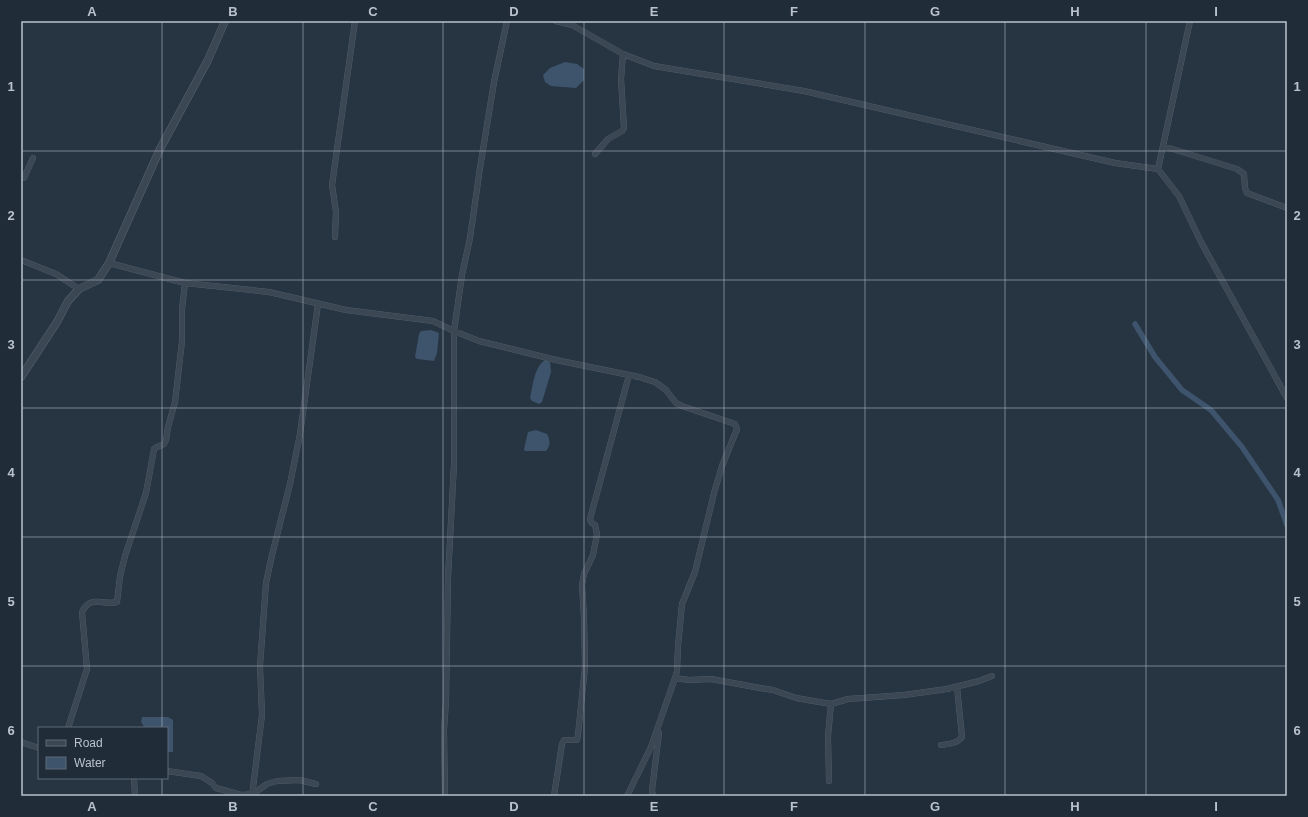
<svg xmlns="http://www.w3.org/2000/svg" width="1308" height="817" viewBox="0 0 1308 817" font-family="Helvetica,sans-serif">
<rect width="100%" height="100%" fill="#273543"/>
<!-- water -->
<path fill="#3d546c" d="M565,62L577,64L584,69V80L576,88L551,86L545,82L543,75L550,68Z
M431,330L439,333L437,353L434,361L417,359L415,357L419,334L421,331Z
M545,360L550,362L551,372L542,402L539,404L532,401L530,398C533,386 534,367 545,360Z
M536,430L547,434C550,440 551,445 546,451H525L524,449L528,432Z
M142,717H168L173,720V752H167V728H145L141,722Z"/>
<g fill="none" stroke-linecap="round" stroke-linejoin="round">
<!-- canal -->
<path stroke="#3d546c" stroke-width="5.5" d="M1135,324L1155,357L1182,390L1211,410L1242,447L1278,500L1287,525"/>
<defs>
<path id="minor" d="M556,21L572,25L623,54L654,66L804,91L1115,163L1158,169L1179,196L1201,242L1287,398
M1190,21L1163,146L1237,169L1244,174L1245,188L1247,193L1287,208
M595,154L608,139L622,131L624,128L621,79L623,54
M1158,169L1163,146
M21,178H24L33,158
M335,237L336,212L332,185L355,21
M21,260L56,274L79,289
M109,263L185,283L269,292L346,310L433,321L454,331L479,341L556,360L639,377L655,382L666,390L676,403L682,406L735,424L737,429L722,466L714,493L695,572L682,604L678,646L677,671L675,678L689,680L711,679L760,688L773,690L796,698L831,704L848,699L904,695L947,689L979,681L992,676
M68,728L87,669L82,612C91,594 103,606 117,602L120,576L125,556L146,493L154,449L157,447L164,444L166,440L168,427L175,402L182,341V309L185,283
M21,742L39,748
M941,745C948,744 957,744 962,737L957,687
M167,771L201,776L212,783L216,788L241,795L253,794L267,784L277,781L299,780L316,784
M134,778L135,796
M829,781L828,736L831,704
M252,796L262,715L260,666L266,583L272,555L290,484L300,434L318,304
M445,796L444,730L446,701L448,578L454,464V331L462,275L470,238L480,168L494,82L507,21
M554,796L562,744L564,740H577L578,735L585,667L584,617L582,585L584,574L593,555L597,534L595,525L591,522L590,519L629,375
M627,796L651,747L675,678
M653,796L652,790L659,733"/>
<path id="tertiary" d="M21,377L57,322L68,301L79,289L98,280L109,263L160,149L208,60L225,21"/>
</defs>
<!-- minor casing -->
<use href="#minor" stroke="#5a6570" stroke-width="6"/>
<!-- tertiary casing -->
<use href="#tertiary" stroke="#5a6570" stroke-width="8"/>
<!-- minor -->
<use href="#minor" stroke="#3b4753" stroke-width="5.5"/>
<!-- tertiary -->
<use href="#tertiary" stroke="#3b4753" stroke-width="7"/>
</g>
<!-- grid -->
<path fill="none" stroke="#b9c2cd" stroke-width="1" stroke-opacity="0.55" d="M162,21V728M303,21V796M443,21V796M584,21V796M724,21V796M865,21V796M1005,21V796M1146,21V796M21,151H1287M21,280H1287M21,408H1287M21,537H1287M21,666H1287M162,778V796"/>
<!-- border -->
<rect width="1308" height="817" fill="none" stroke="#202c38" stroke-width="44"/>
<!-- legend -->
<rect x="38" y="727" width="130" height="52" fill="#202c38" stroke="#5d6874"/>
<rect x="46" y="740" width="20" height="6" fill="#3b4753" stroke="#5d6874"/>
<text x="74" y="747" font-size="12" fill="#b9c2cd">Road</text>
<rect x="46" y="757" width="20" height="12" fill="#3d546c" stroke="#5d6874"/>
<text x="74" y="767" font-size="12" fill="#b9c2cd">Water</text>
<rect x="22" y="22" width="1264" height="773" fill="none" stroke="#b9c2cd" stroke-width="1.5"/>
<g font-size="13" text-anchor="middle" font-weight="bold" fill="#b9c2cd">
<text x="92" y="16">A</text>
<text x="233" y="16">B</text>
<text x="373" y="16">C</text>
<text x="514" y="16">D</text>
<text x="654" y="16">E</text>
<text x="794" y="16">F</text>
<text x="935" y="16">G</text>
<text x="1075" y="16">H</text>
<text x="1216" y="16">I</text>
<text x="11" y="91">1</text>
<text x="1297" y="91">1</text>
<text x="11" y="220">2</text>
<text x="1297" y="220">2</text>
<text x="11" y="349">3</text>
<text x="1297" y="349">3</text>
<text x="11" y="477">4</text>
<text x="1297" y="477">4</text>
<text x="11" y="606">5</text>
<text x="1297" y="606">5</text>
<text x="11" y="735">6</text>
<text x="1297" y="735">6</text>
<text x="92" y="811">A</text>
<text x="233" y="811">B</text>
<text x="373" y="811">C</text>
<text x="514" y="811">D</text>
<text x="654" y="811">E</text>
<text x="794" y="811">F</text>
<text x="935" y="811">G</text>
<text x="1075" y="811">H</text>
<text x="1216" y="811">I</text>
</g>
</svg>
